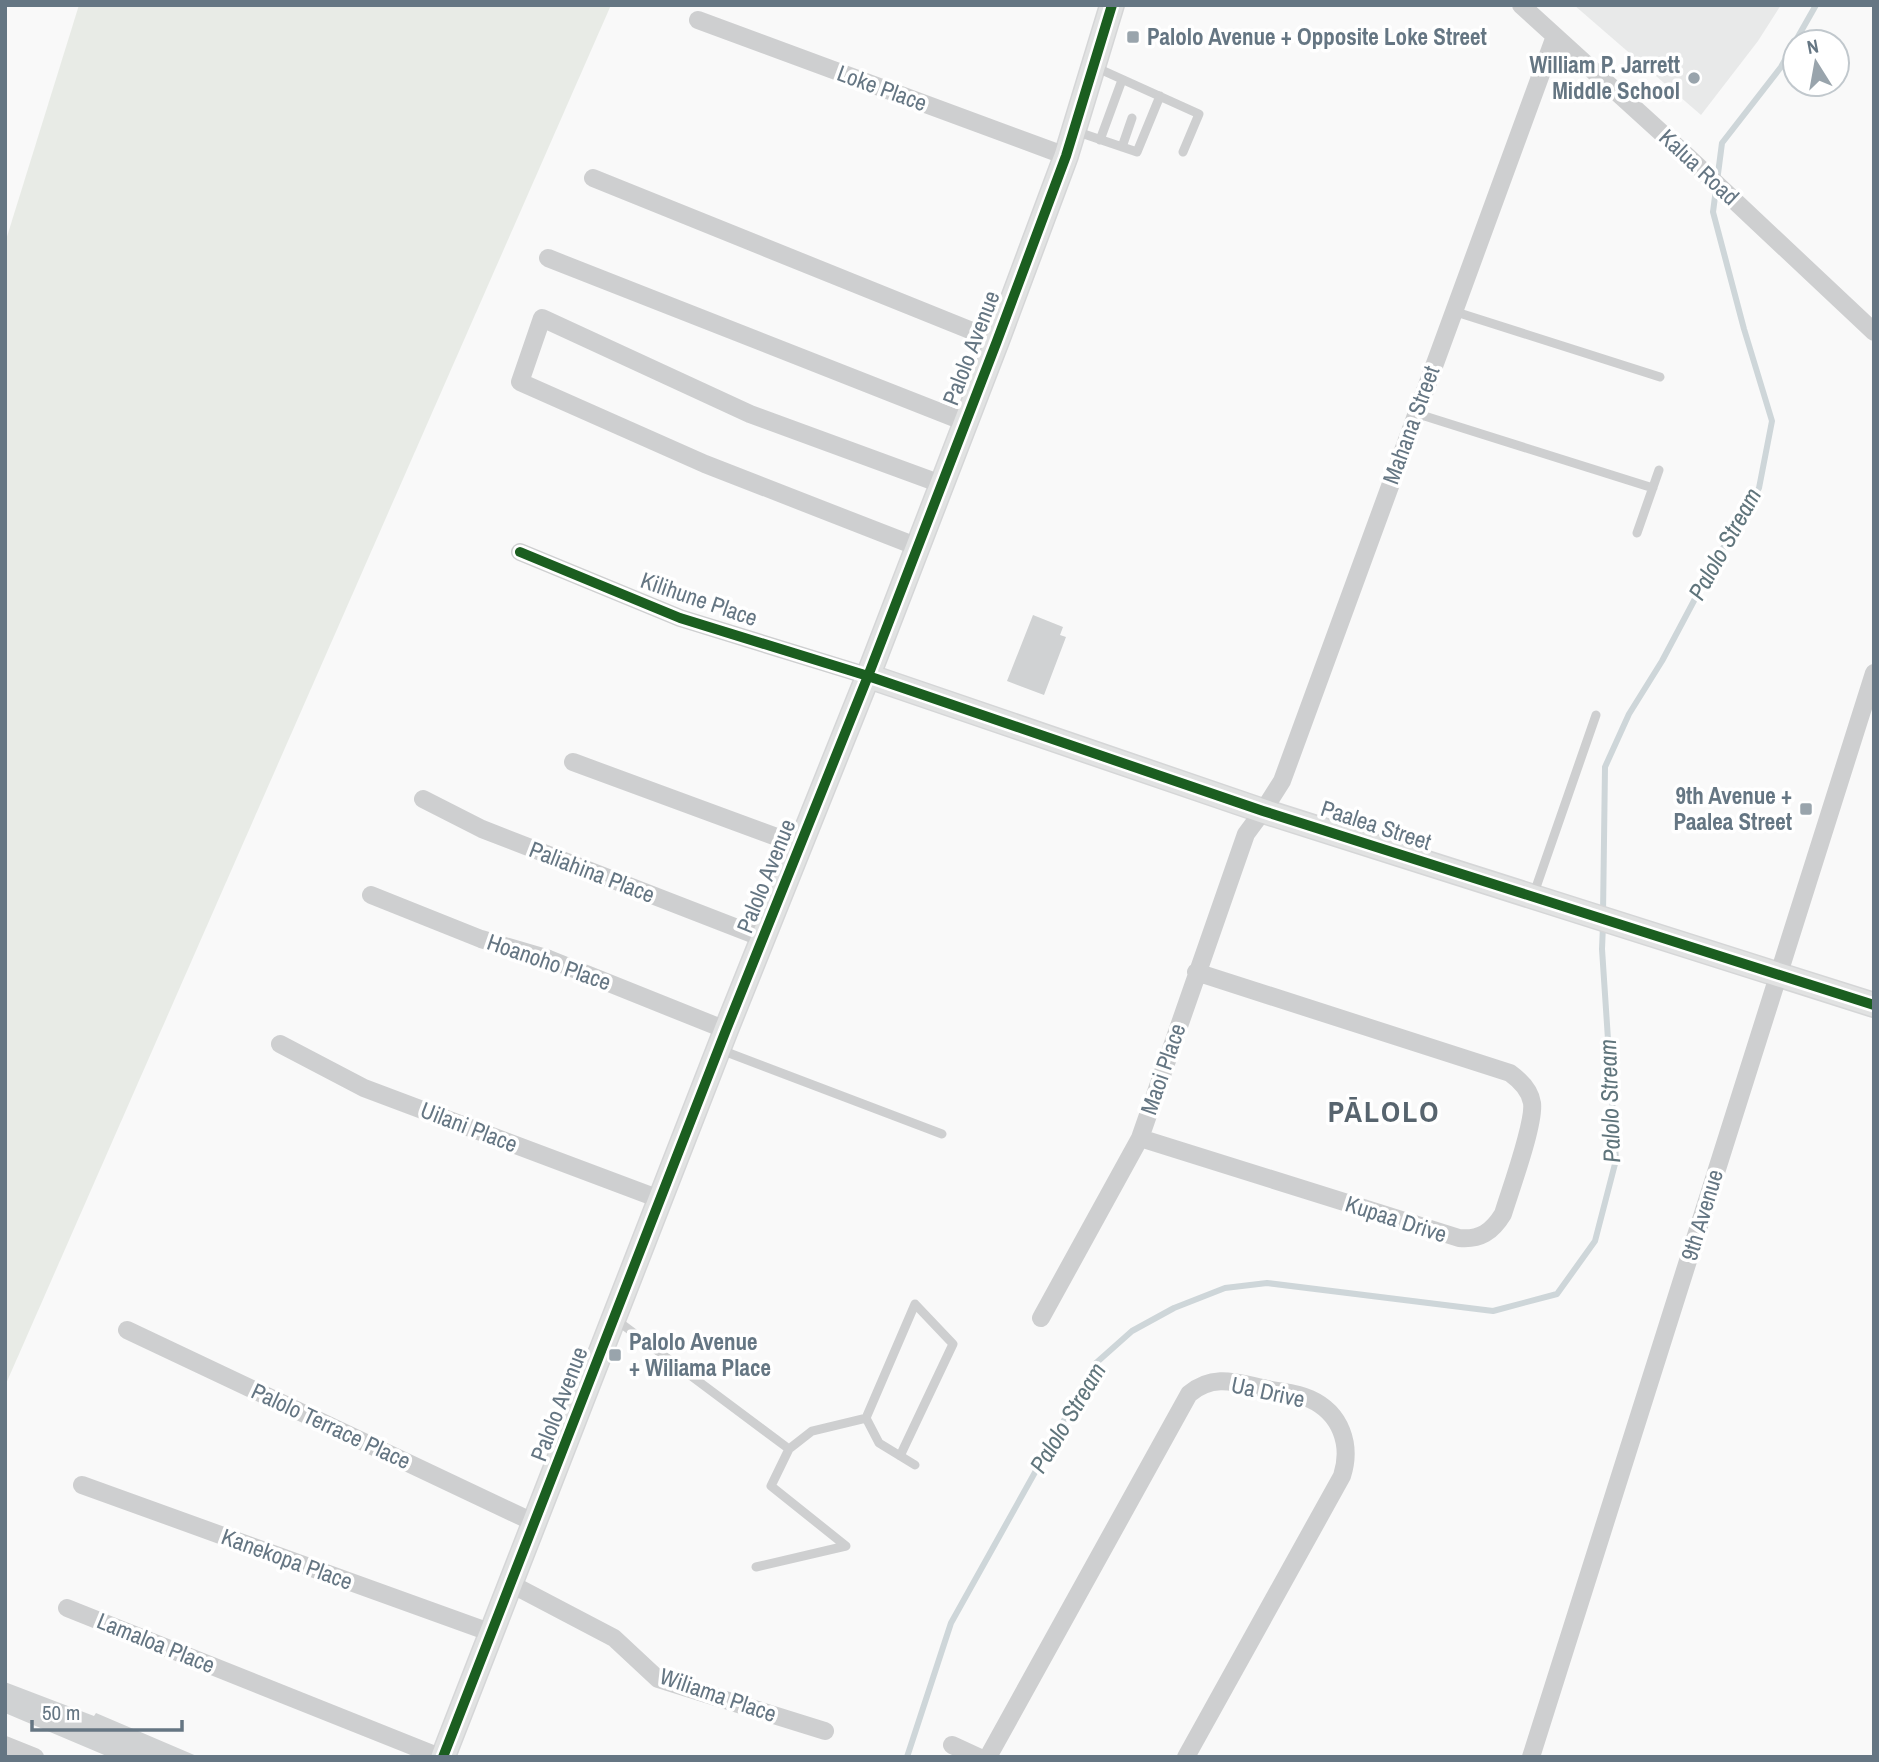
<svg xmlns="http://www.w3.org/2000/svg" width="1879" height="1762" viewBox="0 0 1879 1762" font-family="'Archivo Narrow',sans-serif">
<rect width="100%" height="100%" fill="#f9f9f9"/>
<!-- built -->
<path fill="#e8e9e9" d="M1574,5H1781L1758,41L1701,115Z"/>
<!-- green -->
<path fill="#e8ebe6" d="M79,5H611L5,1386V243Z"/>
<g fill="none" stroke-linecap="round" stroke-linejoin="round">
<!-- stream -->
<path stroke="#ced6d9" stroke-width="6" d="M1795,42L1816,5
M1603,914L1605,767L1629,714L1662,661L1714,563L1759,488L1772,421L1744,329L1713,212L1722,143L1781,67L1795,42
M907,1757L951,1623L1096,1363L1132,1331L1174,1308L1225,1288L1267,1283L1493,1311L1557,1294L1595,1241L1616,1160L1602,949L1603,925"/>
</g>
<!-- building -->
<path fill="#d0d2d3" d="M1033,615L1063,627L1060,635L1066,637L1044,695L1007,681Z
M5,1682L94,1716L96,1713L199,1757H109L5,1713Z"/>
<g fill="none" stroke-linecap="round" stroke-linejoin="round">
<defs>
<path id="secondary" d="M868,676L1263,811L1874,1005
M443,1757L726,1030L868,676L997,341L1066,156L1112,5"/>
</defs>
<!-- secondary casing -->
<use href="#secondary" stroke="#d5d6d7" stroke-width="26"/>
<!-- lane -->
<path stroke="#cecfd0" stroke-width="9" d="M1095,67L1199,114L1183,152
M1075,131L1137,152L1160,96
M1100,140L1122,80
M1122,147L1132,118
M1453,311L1660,377
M1415,413L1653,488
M1637,533L1659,470
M1533,896L1596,715
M721,1050L942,1134
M615,1319L789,1449L771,1486L846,1546L756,1567
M866,1418L879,1443L915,1465
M789,1449L812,1431L866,1418L915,1304L953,1344L900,1456"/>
<!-- street -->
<path stroke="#cecfd0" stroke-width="18" d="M1521,5L1687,156L1874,332
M698,20L1066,156
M593,178L997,341
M548,258L965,422
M918,547L705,464L520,382L542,318L750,414L941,484
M520,552L680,618L868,676
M573,762L801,846
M423,799L482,829L763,938
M371,895L481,939L549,959L726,1030
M280,1044L364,1088L662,1200
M1140,1138L1459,1238C1480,1240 1492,1232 1503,1214C1510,1191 1535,1123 1532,1103C1530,1090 1521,1081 1510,1073L1196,972
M1041,1318L1140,1138L1246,834L1263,811L1282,781L1555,36
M127,1330L535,1523
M82,1485L492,1633
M511,1584L614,1638L658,1679L825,1731
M67,1608L440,1757
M5,1745L35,1757
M952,1745L978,1757
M988,1757L1189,1394C1214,1373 1237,1383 1267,1389C1280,1392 1297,1393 1310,1399C1341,1413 1352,1445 1342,1476L1186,1757
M1531,1757L1874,673"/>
<!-- secondary -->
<use href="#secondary" stroke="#e1e2e2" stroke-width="23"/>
<defs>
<path id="cycleway" d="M520,552L680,618L868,676L1263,811L1874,1005
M443,1757L726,1030L868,676L997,341L1066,156L1112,5"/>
</defs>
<!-- cycleway casing -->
<use href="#cycleway" stroke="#fff" stroke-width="15"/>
<!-- cycleway -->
<use href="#cycleway" stroke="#1b5e20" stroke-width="10"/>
</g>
<!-- markers -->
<g fill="#99a4ac" stroke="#fff" stroke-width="2.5">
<rect x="1126" y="30" width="14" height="14" rx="3.5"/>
<circle cx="1694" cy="78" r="7"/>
<rect x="1799" y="802" width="14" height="14" rx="3.5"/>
<rect x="608" y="1348" width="14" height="14" rx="3.5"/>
</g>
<g text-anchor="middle" stroke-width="7" stroke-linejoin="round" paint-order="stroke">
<!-- poi labels -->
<g font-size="23" font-weight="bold" fill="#657683" stroke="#fff" text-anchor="start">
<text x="1147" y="45">Palolo Avenue + Opposite Loke Street</text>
<text x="1680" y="73" text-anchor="end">William P. Jarrett<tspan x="1680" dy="26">Middle School</tspan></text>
<text x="1792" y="804" text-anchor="end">9th Avenue +<tspan x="1792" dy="26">Paalea Street</tspan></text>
<text x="629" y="1350">Palolo Avenue<tspan x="629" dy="26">+ Wiliama Place</tspan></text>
</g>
<!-- street labels -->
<g font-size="23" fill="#657683" stroke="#fff">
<text transform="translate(882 88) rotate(20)" y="8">Loke Place</text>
<text transform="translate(1699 167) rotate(43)" y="8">Kalua Road</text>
<text transform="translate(971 348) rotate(-69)" y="8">Palolo Avenue</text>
<text transform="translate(1411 425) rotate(-70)" y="8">Mahana Street</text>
<text transform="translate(699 599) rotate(19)" y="8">Kilihune Place</text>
<text transform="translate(1376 825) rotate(18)" y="8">Paalea Street</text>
<text transform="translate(592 872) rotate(21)" y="8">Paliahina Place</text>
<text transform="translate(766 876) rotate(-68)" y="8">Palolo Avenue</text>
<text transform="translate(549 962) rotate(19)" y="8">Hoanoho Place</text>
<text transform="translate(1163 1069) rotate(-71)" y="8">Maoi Place</text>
<text transform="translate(469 1127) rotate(21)" y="8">Uilani Place</text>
<text transform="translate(1702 1215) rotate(-73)" y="8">9th Avenue</text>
<text transform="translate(1396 1219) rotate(18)" y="8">Kupaa Drive</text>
<text transform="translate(1268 1392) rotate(12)" y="8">Ua Drive</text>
<text transform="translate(559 1404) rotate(-69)" y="8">Palolo Avenue</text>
<text transform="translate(331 1426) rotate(25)" y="8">Palolo Terrace Place</text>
<text transform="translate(287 1559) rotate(20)" y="8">Kanekopa Place</text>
<text transform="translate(156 1643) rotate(22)" y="8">Lamaloa Place</text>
<text transform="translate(718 1695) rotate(19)" y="8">Wiliama Place</text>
</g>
<!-- water labels -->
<g font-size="24" font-style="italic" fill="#60757c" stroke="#fff">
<text transform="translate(1725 544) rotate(-61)" y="8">Palolo Stream</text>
<text transform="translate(1610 1101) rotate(-92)" y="8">Palolo Stream</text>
<text transform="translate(1068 1418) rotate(-59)" y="8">Palolo Stream</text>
</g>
<!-- district labels -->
<g font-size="30" font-weight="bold" letter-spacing="2" fill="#57646e" stroke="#fff">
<text x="1384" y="1122">PĀLOLO</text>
</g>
</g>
<!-- border -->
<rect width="1879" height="1762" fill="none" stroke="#657683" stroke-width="14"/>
<!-- north arrow -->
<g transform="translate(1816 63) rotate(349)"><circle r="33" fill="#ffffff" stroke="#c1c8cd" stroke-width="2"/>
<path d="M0-5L12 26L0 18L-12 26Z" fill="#99a4ac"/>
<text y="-10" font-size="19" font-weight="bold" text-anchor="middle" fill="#657683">N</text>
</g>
<!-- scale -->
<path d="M32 1720v10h150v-10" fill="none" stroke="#657683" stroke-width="3.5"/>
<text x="42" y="1720" font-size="21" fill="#657683" stroke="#ffffff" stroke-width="5" paint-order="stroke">50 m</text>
</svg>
